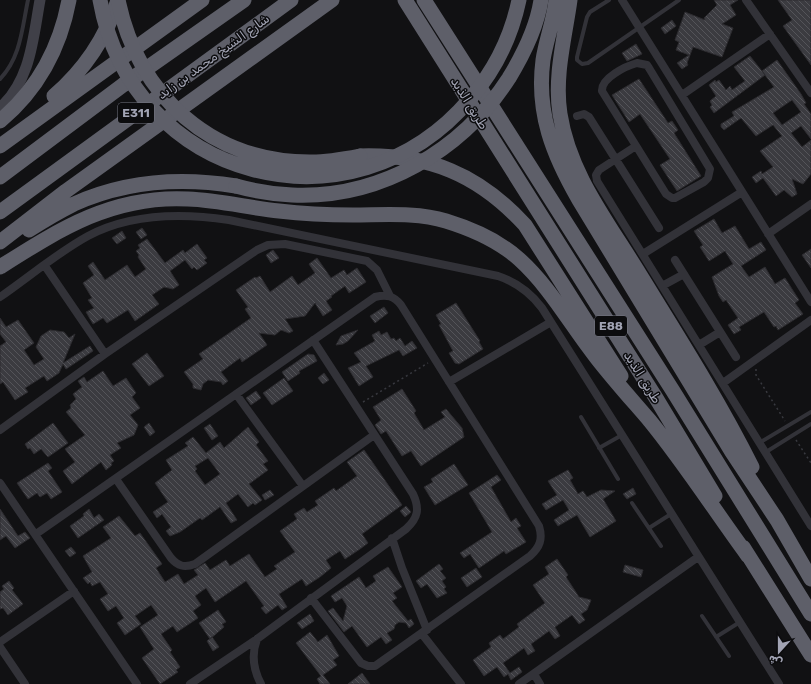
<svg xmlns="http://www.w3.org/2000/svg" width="811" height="684" viewBox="0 0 811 684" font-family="Rubik,'Noto Naskh Arabic',sans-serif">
<defs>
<pattern id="building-back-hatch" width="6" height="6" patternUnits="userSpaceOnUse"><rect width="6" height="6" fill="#3b3b40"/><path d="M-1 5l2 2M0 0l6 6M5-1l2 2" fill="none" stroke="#545459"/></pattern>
</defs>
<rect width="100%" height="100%" fill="#111113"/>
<!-- building -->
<path fill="url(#building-back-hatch)" stroke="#2c2b2f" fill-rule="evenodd" d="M714,0H738L730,5L736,15L722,24L733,28L722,57L693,47L687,63L688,65L682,69L677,63L689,55L676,50L679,42L675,40L685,12L705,20L704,18L717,5Z
M778,0H811V65L783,26L792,20Z
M672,20L676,26L665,34L661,28Z
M636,44L642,54L627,61L622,53Z
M750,56L765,75L714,113L710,107L712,105L710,101L716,96L709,85L715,80L716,82L719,80L726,90L730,86L732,90L745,81L734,67Z
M777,60L801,94L806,103L804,104L811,114V139L801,126L791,133L802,147L811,140V174L803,184L792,179L797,194L792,197L784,190L776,196L763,178L756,183L752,177L761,171L762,174L773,167L760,151L782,136L773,125L756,136L741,118L724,130L721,127V124L734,116L732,112L774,87L762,71ZM792,100L801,112L782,125L773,113Z
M639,79L668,123L672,121L678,130L674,133L701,176L677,191L660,165L670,159L640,114L629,122L612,95Z
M714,219L722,233L735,226L749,249L761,242L766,250L741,266L749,277L765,267L775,284L785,278L799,300L795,303L803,314L778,330L776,326L774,327L764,312L739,327L741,330L734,334L728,325L738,318L726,300L723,302L719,296L712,277L733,264L725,251L709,261L700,247L703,245L694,231Z
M142,228L147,235L141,239L136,232Z
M122,231L126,238L117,244L112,238Z
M147,239L165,263L183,250L185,253L197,244L207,258L204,260L207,263L197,270L194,267L192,269L185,260L170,271L179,285L173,289L164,287L152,295L159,304L135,321L128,310L107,323L103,318L93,324L86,312L94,308L88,300L92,298L83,283L94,275L88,266L93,262L105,280L127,265L135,277L146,269L138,257L139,255L136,251L140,248L138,245Z
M811,249V268L802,255Z
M273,250L279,258L271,263L266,255Z
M317,258L331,278L344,270L347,275L357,268L366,282L349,293L345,286L331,296L332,297L326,301L332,310L323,316L315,303L305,316L285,319L293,331L289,333L281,330L275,335L259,333L267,345L242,362L240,358L221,372L228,381L223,385L221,382L208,380L203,384L201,390L193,388V384L184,372L203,359L199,354L251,318L245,309L248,307L236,290L255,277L256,278L260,276L270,292L292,276L298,285L315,273L309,264Z
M456,303L480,341L479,342L483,349L459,364L455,363L449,353L453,351L439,325L441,324L436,315Z
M384,307L388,313L375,323L370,316Z
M0,318L6,327L18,320L34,343L24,350L34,365L44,359L36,347L41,336L50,330L64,332L69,338L75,334L63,363L90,346L93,351L66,369L63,364L59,373L47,381L44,376L25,388L28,392L15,400L3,382L0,384V346L6,342L0,334Z
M358,330L348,341L343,344L336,345L341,336Z
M379,331L381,335L387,332L391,339L394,338L396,341L400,338L405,346L412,341L417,348L403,356L399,350L366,366L373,377L359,386L348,368L361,362L354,353L375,341L372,335Z
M147,353L164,376L149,386L132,364Z
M308,354L314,355L317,361L299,371L300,373L288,381L282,372Z
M103,371L113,386L126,378L136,393L132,397L140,408L130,415L138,425L134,435L117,443L121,448L110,455L114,461L111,463L112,465L106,470L101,462L72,484L63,471L75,462L65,449L85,435L66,412L71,408L70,405L76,399L73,394L82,387L78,381L84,377L87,382Z
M324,373L329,380L323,384L318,378Z
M284,378L293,391L272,405L263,393Z
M402,389L416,411L414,413L424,430L445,417L441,412L446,409L462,428L464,437L421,466L411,451L402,456L386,431L381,434L375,425L381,420L373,407Z
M256,391L261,398L251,405L246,398Z
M53,423L68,443L48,457L41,449L34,454L30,448L28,449L25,444Z
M149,423L155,432L150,436L144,427Z
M210,424L218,436L212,440L204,428Z
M248,427L259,442L256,445L268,461L263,464L268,470L249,484L262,500L255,505L253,503L248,507L238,494L226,503L237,520L231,523L220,507L202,520L200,518L180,532L170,536L166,531L171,527L162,514L157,518L153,512L168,502L155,483L172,470L166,460L188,446L185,443L193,437L206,453L220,442L224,448ZM208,458L220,474L205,485L195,471L197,469L195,466Z
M364,450L402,505L362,534L368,543L360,549L345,559L340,551L326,560L331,568L320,577L306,586L302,579L279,594L287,607L282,610L278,605L266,614L261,608L264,606L246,581L215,602L206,588L195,596L201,605L193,611L198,618L177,632L173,626L161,634L172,650L170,652L180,667L176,670L178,672L160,684L142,658L154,649L140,627L158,615L151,605L135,616L141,624L125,635L117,623L124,618L116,606L108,611L100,599L108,594L100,582L92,586L90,582L88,584L83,578L92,572L83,556L111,538L103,527L119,516L135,536L140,533L162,564L156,568L165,582L178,574L184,584L198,575L194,570L205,563L210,570L226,560L230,566L249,554L265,577L277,569L274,566L295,552L280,531L297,519L294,514L304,508L307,512L318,505L315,501L334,488L336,491L357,476L347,462Z
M48,463L52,468L48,471L62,492L51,499L47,493L40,497L37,493L28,499L17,483Z
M454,464L468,485L435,505L424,487L433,482L431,479Z
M568,470L573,478L570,480L578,494L583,491L587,497L601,490L615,491L603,499L616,521L590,537L577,515L558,526L554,520L569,510L563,500L546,510L542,504L557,495L548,481Z
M497,475L501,480L491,487L511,522L516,518L521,526L517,528L526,542L506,554L504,551L479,568L470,554L464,558L460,553L492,532L469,493Z
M633,488L636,494L627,499L623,494Z
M270,490L274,495L265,500L262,495Z
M406,506L411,512L405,517L400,511Z
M0,509L18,536L25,532L30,538L15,548L6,536L0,540Z
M89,509L94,518L99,514L104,520L78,538L70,526L84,516L83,514Z
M71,547L76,553L70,557L65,551Z
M557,559L568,575L566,577L579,597L591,600L587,610L581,614L585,620L579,624L572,615L555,627L560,636L555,639L549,631L531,644L535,651L528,655L524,648L503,663L510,673L519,667L522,672L511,680L508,674L504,677L497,667L484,676L473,660L491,647L489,643L500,635L503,639L519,627L517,624L545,603L533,585L549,574L545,567Z
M439,564L443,569L440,571L446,578L442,581L446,587L444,589L447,593L437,598L427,584L421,588L416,581Z
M625,565L643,570L641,577L623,572Z
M388,567L402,587L393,593L397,598L392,601L408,621L411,619L414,624L409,628L406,623L399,622L395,625L394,629L387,633L392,640L386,644L381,637L367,647L352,626L344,632L328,611L333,608L343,621L347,606L342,598L335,602L331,596L359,577L366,588L376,581L373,576Z
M476,568L482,577L467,587L461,578Z
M9,581L14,588L12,590L23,604L8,615L3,608L0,609V592L4,589L2,586Z
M218,610L226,622L222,624L224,627L210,639L199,623Z
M310,614L314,621L302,629L297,623Z
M310,632L318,642L327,635L339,656L333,660L337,665L323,675L330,684H320L317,679L321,676L296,643Z
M212,637L219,647L213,651L207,641Z
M362,673L370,684H348Z"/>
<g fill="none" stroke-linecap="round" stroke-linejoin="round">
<!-- path -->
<path stroke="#38393f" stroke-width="1.5" stroke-dasharray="2 3" stroke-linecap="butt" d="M756,369V375L785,421
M363,402L428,363
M796,440L811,463"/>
<!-- lane -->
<path stroke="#323238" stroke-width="4" d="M609,0L590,12L587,17L577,57V60L582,64L588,63L679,0
M0,79C21,57 22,28 28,0
M581,417L618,479
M759,443L811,412
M599,448L622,435
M766,452L811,424
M632,503L661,546
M649,528L671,514
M702,616L729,656
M716,637L740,622"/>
<!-- street -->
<path stroke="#323238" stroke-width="8" d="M622,0L811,302
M746,0L811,93
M637,63L647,65L649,68L710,169L708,178L704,182L675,198H672L666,194L602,91C601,78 626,66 637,63Z
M682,95L770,34
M577,116L584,114L589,117L659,228
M636,146L599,170L596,175L597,181L811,526
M768,234L811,204
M643,254L742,192
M675,260L736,357
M45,266L105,354
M662,286L684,274
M0,297C29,277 57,253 88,236C131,213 182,213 229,220L498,276C516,282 530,292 542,308L779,684
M699,345L720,332
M449,382L551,322
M723,383L811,320
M236,394L303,486
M0,430L105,354L257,250L268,245L285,244L367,261L377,270L390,296
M116,479L171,558C178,566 184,568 195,564L374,435
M0,483L137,684
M36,534L375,297C387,294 394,296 401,305L539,526C543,539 540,547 530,556L375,666H368L361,663L311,598
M392,538L402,568L427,630
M422,634L461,684
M257,639C251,655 253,669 261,684
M0,642L74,591
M0,647L25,684
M534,674L540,684
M190,684L257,639L406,529C418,518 420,509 413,494L313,340
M519,684L698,557"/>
<!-- secondary -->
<path stroke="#404048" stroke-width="11" d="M0,108C31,80 33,38 40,0"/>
<!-- highway -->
<path stroke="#5e5f69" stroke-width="15" d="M405,0L656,398L715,496
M424,0L673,391L811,614
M556,0C554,20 546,40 543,60C536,113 553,155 579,200L732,452L777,520L811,579
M570,0C565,37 554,76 560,114C569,173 607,221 637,270C677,335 718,399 752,467
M54,96C84,70 106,38 118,0
M0,121C38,89 60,48 69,0
M0,146L202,0
M360,156C429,154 478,174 525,225L621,376
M0,177L123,85L244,0
M0,212L291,0
M29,230C43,221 58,212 74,204C125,181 180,177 236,186
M0,242L66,191L332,0
M0,267C60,229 113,195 188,199C219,200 249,208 279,211C304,214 329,215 353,215C383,215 417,212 446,221C472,229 499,241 519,259C550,287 570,324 596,357C613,379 632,400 650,421C685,464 715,511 748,556
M743,547L811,655"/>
<!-- highway-bridge -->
<path stroke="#5e5f69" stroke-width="15" d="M100,0C132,181 352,238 470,99C495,70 511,38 519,0
M118,0C138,96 212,163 312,162C328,162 344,159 360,156
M236,186C254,191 273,194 292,195C380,199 462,151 509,78C523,55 537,27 541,0"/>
</g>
<g text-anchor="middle" stroke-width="3" stroke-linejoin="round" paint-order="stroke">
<!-- shield labels -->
<g fill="#0c0c0e" stroke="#757682" stroke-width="1">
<rect x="118" y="103" width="36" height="20" rx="3"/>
<rect x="595" y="316" width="32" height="20" rx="3"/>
</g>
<g font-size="12" font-weight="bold" fill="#a2a4b4">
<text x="136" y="117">E311</text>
<text x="611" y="330">E88</text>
</g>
<!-- street labels -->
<g font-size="13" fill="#a2a4b4" stroke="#0c0c0e">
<text transform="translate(213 56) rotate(-36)" y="5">شارع الشيخ محمد بن زايد</text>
<text transform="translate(470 103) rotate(58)" y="5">طريق الذيد</text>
<text transform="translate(643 377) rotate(58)" y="5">طريق الذيد</text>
</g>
</g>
<!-- north arrow -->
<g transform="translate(779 652) rotate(201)" stroke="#0c0c0e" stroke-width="3" paint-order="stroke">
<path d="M0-3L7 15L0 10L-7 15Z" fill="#a2a4b4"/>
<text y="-6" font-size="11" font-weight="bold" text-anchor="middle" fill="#a2a4b4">ش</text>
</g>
</svg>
